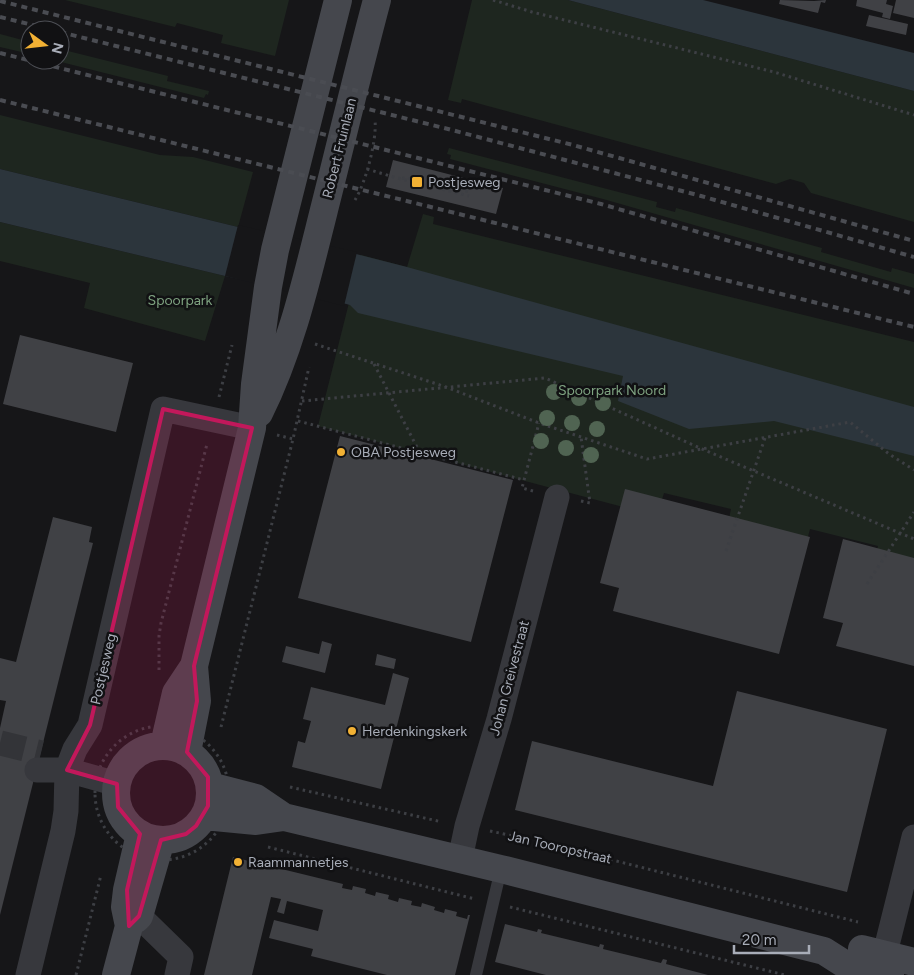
<svg xmlns="http://www.w3.org/2000/svg" width="914" height="975" viewBox="0 0 914 975" font-family="Figtree,sans-serif">
<rect width="100%" height="100%" fill="#161618"/>
<!-- green -->
<path fill="#1e261f" d="M65,0H289L275,56L221,43L223,35L177,23L175,27Z
M472,0H568L914,91V222L811,193L804,183L790,179L776,184L462,99L461,103L448,100Z
M0,34L30,42V54L0,47Z
M60,49L168,76L167,81L209,91L208,95L206,94L204,98L53,60H60Z
M0,115L160,155L193,157L253,172L238,227L0,169Z
M449,148L657,202L656,207L675,212L676,208L822,248L821,252L891,272L892,268L914,274V288L603,199L450,159L451,155L447,154Z
M423,214L434,217L433,224L914,342V580L872,569L878,546L810,529L804,552L726,533L731,509L664,493L657,516L318,426L361,255L407,267Z
M0,222L225,276L205,341L84,308L90,283L0,261Z"/>
<!-- water -->
<path fill="#2c353c" d="M568,0H703L914,53V91Z
M0,169L238,227L317,244L407,267L914,407V456L774,421L689,429L618,401L623,376L358,313L350,305L305,293L225,276L0,222Z"/>
<!-- pier -->
<path fill="#161618" d="M238,225L357,252L344,306L225,276Z"/>
<!-- building -->
<path fill="#404145" d="M780,0L814,1L826,0L825,3L821,2L818,13L779,4Z
M857,0H887L886,4L893,6L890,19L882,17L883,13L856,6Z
M896,0H914V18L893,13Z
M869,15L908,24L906,35L866,26Z
M393,160L503,188L496,214L386,187Z
M20,335L133,363L116,432L3,404Z
M340,436L513,480L471,642L298,598Z
M625,489L810,537L779,654L613,611L619,588L600,583Z
M53,517L92,527L89,542L93,543L0,915V728L6,701L0,700V658L16,662Z
M843,539L914,558V666L836,646L843,623L823,618Z
M322,641L332,644L325,673L282,662L286,646L319,654Z
M377,654L396,659L394,669L375,665Z
M393,673L409,678L381,789L292,767L298,741L305,743L311,721L303,719L311,687L385,705Z
M737,691L887,729L847,892L515,810L532,741L713,786Z
M233,857L343,884L342,888L352,890L353,886L366,889L365,893L375,896L376,892L389,895L388,899L398,902L399,898L412,901L411,905L421,907L422,903L435,907L434,910L444,913L445,909L457,912L456,916L467,919L468,915H470L455,975H387L311,956L313,949L269,938L274,920L318,931L323,910L287,901L284,914L277,912L281,899L271,897L252,975H204Z
M505,924L537,932L538,929L542,930L541,933L599,947L600,944L604,945L603,949L661,963L663,959L667,960L666,964L708,975H546L495,962Z"/>
<g fill="none" stroke-linecap="round" stroke-linejoin="round">
<!-- street-tunnel -->
<path stroke="#333438" stroke-width="25" stroke-dasharray="25 12" stroke-linecap="butt" d="M0,743L41,753"/>
<!-- path -->
<path stroke="#3d3f44" stroke-width="3" stroke-dasharray="2.5 4" stroke-linecap="butt" d="M493,0L532,12L774,72L914,115
M367,169L390,176L469,196
M402,178L425,180L470,192
M355,200C366,182 377,140 375,120
M315,344L446,387L539,423L647,459L850,422L889,454L914,470
M374,364L420,453
M219,397L232,345
M302,401L545,378L702,449L914,539
M298,421L524,480
M277,435L293,439
M533,491L522,488L539,423
M581,501L590,503L581,437
M726,551L765,438
M867,584L914,512
M159,670V636L161,623L207,444
M95 793a67 67 0 1 1 134 0a67 67 0 1 1-134 0Z
M221,727L293,439L309,367
M290,787L442,822
M490,831L541,842L858,922
M268,847L475,899
M510,907L785,975
M76,975L101,875"/>
<!-- lane -->
<path stroke="#37383d" stroke-width="12" d="M476,975L501,869"/>
<!-- street -->
<path stroke="#37383d" stroke-width="25" d="M37,770H67L117,784
M460,859L467,826L499,719L557,497
M139,916L181,957L177,975
M880,973L914,837
M28,975L63,831L66,811L67,770L75,749L90,725L163,409L252,428"/>
<!-- secondary -->
<path stroke="#45474d" stroke-width="28" d="M259,413C290,351 306,282 323,214C341,143 358,71 377,0
M164,745L176,693L194,666L252,428L255,384L268,287L275,250L338,0
M116 793a47 47 0 1 1 94 0a47 47 0 1 1-94 0Z
M187,752L197,701L194,666
M210,786L256,798L284,817
M204,816L256,821L284,817L501,869L824,951L846,965L890,975
M136,919L139,916L161,840
M862,949L914,962
M116,975L129,926L125,907L127,890L140,834"/>
<!-- rail -->
<path stroke="#4a4c52" stroke-width="4" stroke-dasharray="6 5" stroke-linecap="butt" d="M0,1L573,145L914,241
M0,17L53,30
M60,32L448,129L701,196L914,257
M0,53L601,204L914,294
M0,100L914,327"/>
</g>
<!-- trees -->
<g fill="#506452">
<circle cx="554" cy="392" r="8"/>
<circle cx="579" cy="398" r="8"/>
<circle cx="603" cy="403" r="8"/>
<circle cx="547" cy="418" r="8"/>
<circle cx="572" cy="423" r="8"/>
<circle cx="597" cy="429" r="8"/>
<circle cx="541" cy="441" r="8"/>
<circle cx="566" cy="448" r="8"/>
<circle cx="591" cy="455" r="8"/>
</g>
<!-- marked area -->
<path fill="#c2185b" fill-opacity="0.2" stroke="#c2185b" stroke-width="4" stroke-linejoin="round" d="M163,409L252,428L194,666L197,701L187,752L208,777V806L196,826L186,834L161,840L139,916L129,926L127,890L140,834L118,807L117,784L67,770L90,725Z"/>
<!-- markers -->
<g fill="#f2b134" stroke="#111113" stroke-width="2">
<rect x="411" y="176" width="12" height="12" rx="2.5"/>
<circle cx="341" cy="452" r="5"/>
<circle cx="352" cy="731" r="5"/>
<circle cx="238" cy="862" r="5"/>
</g>
<g text-anchor="middle" stroke-width="5" stroke-linejoin="round" paint-order="stroke">
<!-- street labels -->
<g font-size="14" fill="#a8adb8" stroke="#111113">
<text transform="translate(339 148) rotate(-76)" y="5">Robert Fruinlaan</text>
<text transform="translate(103 669) rotate(-77)" y="5">Postjesweg</text>
<text transform="translate(509 678) rotate(-75)" y="5">Johan Greivestraat</text>
<text transform="translate(560 847) rotate(13)" y="5">Jan Tooropstraat</text>
</g>
<!-- poi labels -->
<g font-size="14" fill="#a8adb8" stroke="#111113" text-anchor="start">
<text x="428" y="187">Postjesweg</text>
<text x="351" y="457">OBA Postjesweg</text>
<text x="362" y="736">Herdenkingskerk</text>
<text x="248" y="867">Raammannetjes</text>
</g>
<!-- park labels -->
<g font-size="14" fill="#7fa381" stroke="#111113">
<text x="180" y="305">Spoorpark</text>
<text x="612" y="395">Spoorpark Noord</text>
</g>
</g>
<!-- north arrow -->
<g transform="translate(45 45) rotate(105)"><circle r="24" fill="#111113" stroke="#4d4f55"/>
<path d="M0-4L9 19L0 12L-9 19Z" fill="#f2b134"/>
<text y="-8" font-size="14" font-weight="bold" text-anchor="middle" fill="#a8adb8">N</text>
</g>
<!-- scale -->
<path d="M734 945v8h75v-8" fill="none" stroke="#a8adb8" stroke-width="2.5"/>
<text x="742" y="945" font-size="15" fill="#a8adb8" stroke="#111113" stroke-width="4" paint-order="stroke">20 m</text>
</svg>
